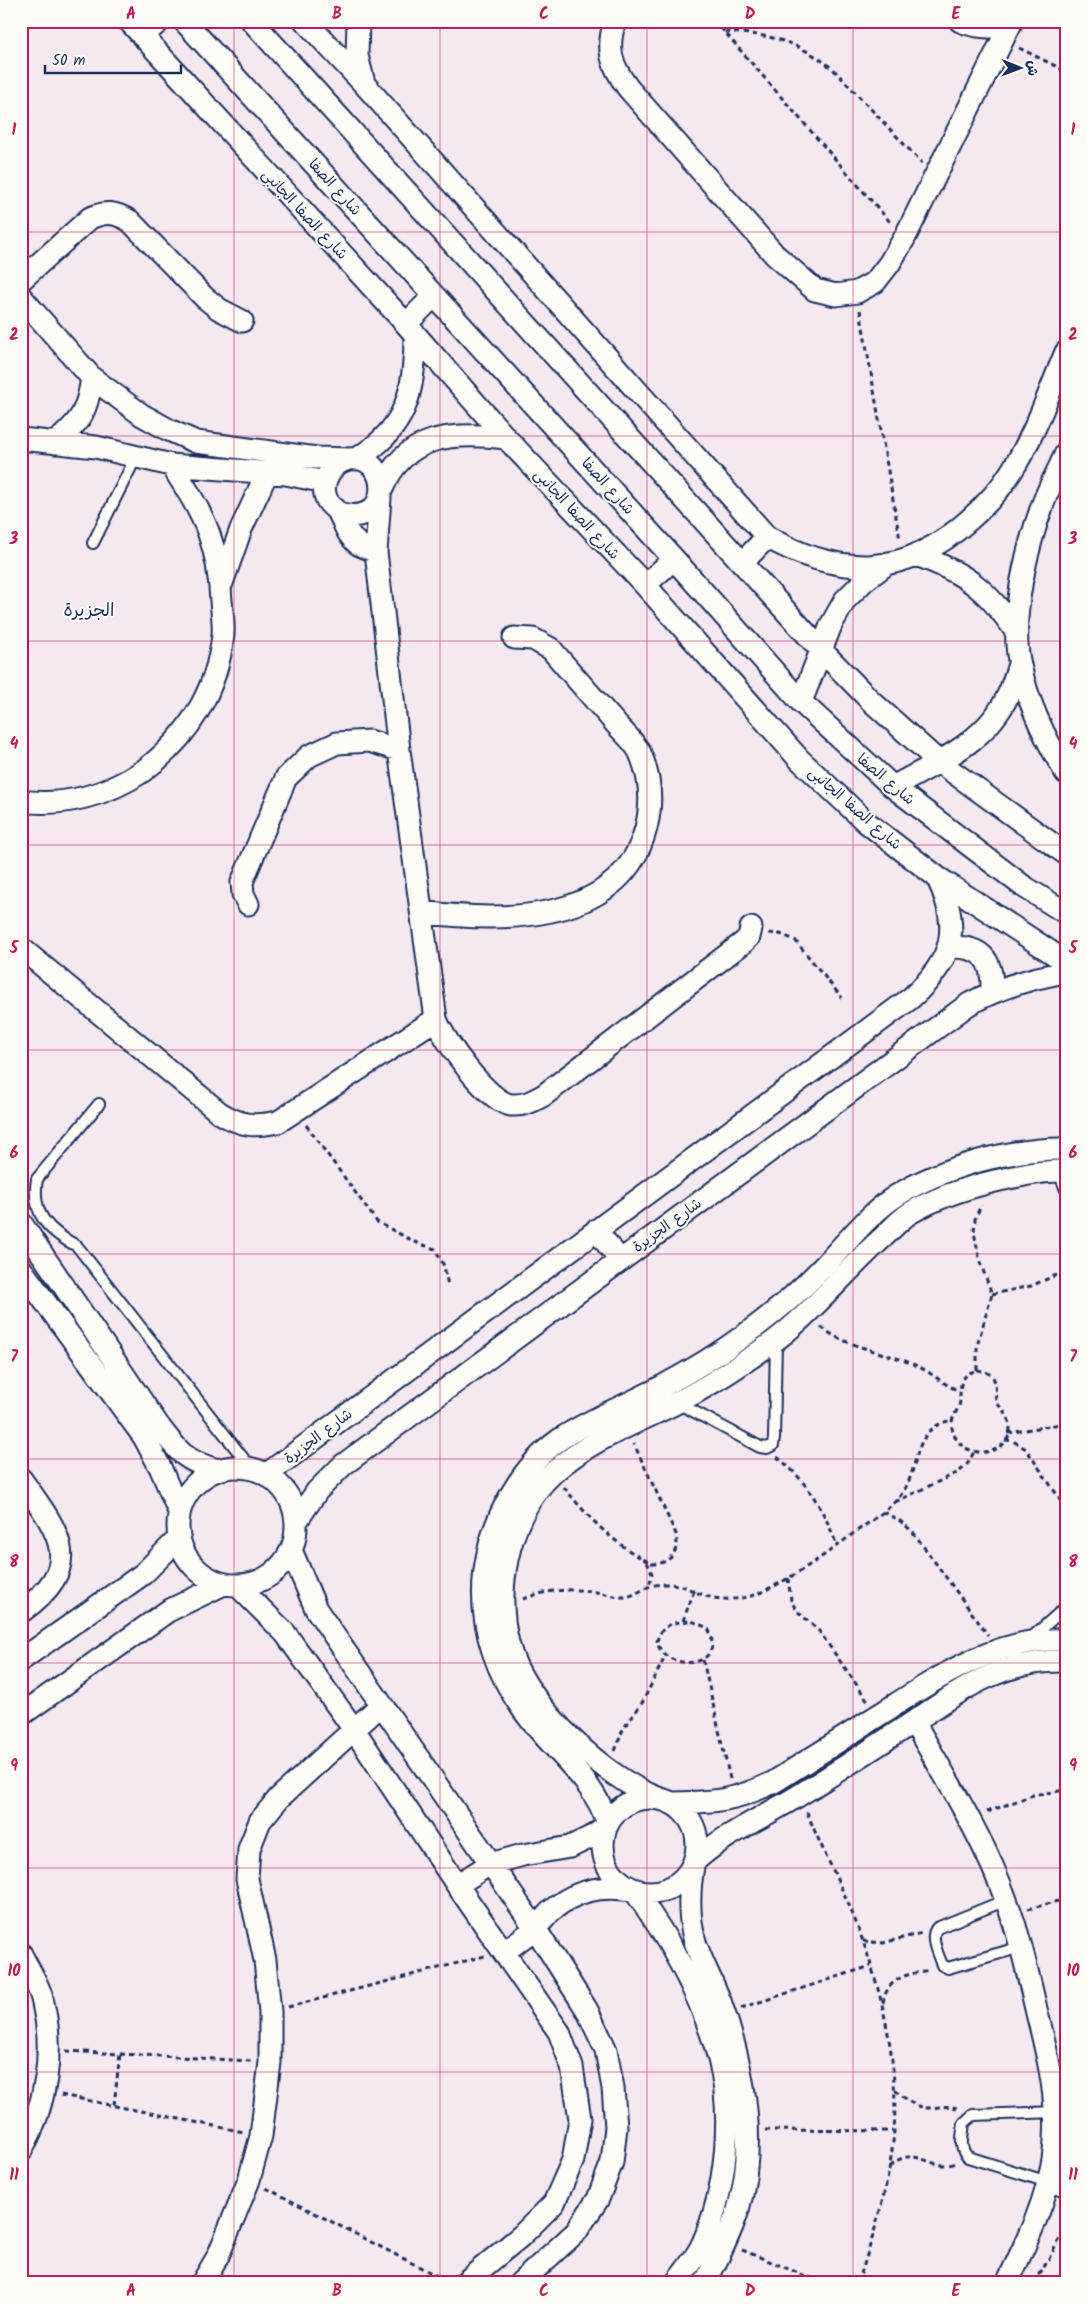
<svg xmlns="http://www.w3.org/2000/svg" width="1087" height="2304" viewBox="0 0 1087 2304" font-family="Kalam,'Playpen Sans Arabic',sans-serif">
<rect width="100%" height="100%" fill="#f5e8f0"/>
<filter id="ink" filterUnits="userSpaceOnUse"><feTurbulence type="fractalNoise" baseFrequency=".02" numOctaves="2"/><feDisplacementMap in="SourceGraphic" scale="10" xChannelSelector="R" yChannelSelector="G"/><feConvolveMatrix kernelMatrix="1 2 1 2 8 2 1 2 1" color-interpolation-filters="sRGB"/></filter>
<g filter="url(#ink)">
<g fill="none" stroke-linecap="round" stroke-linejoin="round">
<defs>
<path id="lane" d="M93,543L136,457
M99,1104L37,1179C31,1214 48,1231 77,1246L251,1468
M1058,1170L1066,1190
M678,1403L760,1447L767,1448L773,1445L774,1438L776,1342
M1031,1638L1066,1607
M1006,1900L937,1928C929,1937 938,1954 942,1965L948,1968L1021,1947
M1048,2182L968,2157C958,2149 963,2134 964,2123L973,2115L1056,2112"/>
<path id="street" d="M129,21L406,324L506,438L645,585L799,759L866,822L937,877L1066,962
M184,21L674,559L801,702L893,787L1023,886L1066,913
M252,21L822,651L871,701L939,762L1066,854
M305,21L365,85L767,537C840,578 905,578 969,520C985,506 1000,490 1011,472C1035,435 1049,392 1066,352
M358,21L357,56L364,83
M615,21C606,49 611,65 628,88L775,255L815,290L836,295L857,292L875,282L889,264L904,239L1012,21
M960,21C977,28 992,28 1010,25
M142,36L160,21
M21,280L90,218C106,211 115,212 130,221L205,298L219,309L242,321
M21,297L92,378L142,415L169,430L196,442L317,458L350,459
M406,324L434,296
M21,439L96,447L171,465L286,474L325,482
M55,443C81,421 87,412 92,378
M1066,453C1059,469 1050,485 1044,501C1027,546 1009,618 1020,665C1028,704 1045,739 1066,773
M356,459C407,429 415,391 415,335
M382,489C405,434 453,432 506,438
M380,498L376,552L399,750L436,1019C444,1041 488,1102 511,1105C524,1106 533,1101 544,1095L744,942L749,937L751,928
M339,513C395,530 391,452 349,459C331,463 319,483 327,500C330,506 337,509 340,515C345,526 348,536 358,544C363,547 370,549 376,552
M919,556C967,574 988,590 1017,633
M742,563L767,537
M222,583L241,529L267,473
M645,585L674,559
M801,702L831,625L845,600L865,580L888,563
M893,787C936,763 988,742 1009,693C1013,684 1016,674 1019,664
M21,801C63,807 108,795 143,771C188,738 217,691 223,635C224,624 222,612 221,601C220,578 217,556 209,534C200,509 186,487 171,465
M248,904L243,894L242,882L286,778L309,756L337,743L369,741L399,750
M422,912C497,922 613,925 643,838C653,809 652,781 640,753C635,742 623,732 616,724C594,699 572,674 551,649L533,639L514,638
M949,947C981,946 993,958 992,991
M21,948L220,1113C242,1126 253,1127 278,1122L436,1019
M21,1223L158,1425C178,1451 184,1461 218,1470
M596,1230L620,1260
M21,1269L144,1437L160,1467L179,1512
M178 1526a59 59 0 1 1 118 0a59 59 0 1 1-118 0Z
M267,1474L911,998C953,960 962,929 937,877
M21,1479C59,1532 87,1565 21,1612
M296,1522L317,1491L343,1465L969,1004C1000,987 1031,978 1066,972
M291,1550L316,1609L535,1928L587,2010L606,2050L613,2088L616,2127L612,2162L598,2199L576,2232L520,2283
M238,1586L285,1633L353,1728L457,1885L559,2032L572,2067L580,2119L573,2160L554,2203L521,2236L464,2283
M21,1660L143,1574L179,1538
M21,1715L168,1611L224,1584
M914,1722C945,1777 985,1840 1006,1900C1020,1936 1028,1975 1037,2013C1049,2060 1061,2110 1053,2159C1046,2203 1026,2243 1007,2283
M603 1845a47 47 0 1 1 94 0a47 47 0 1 1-94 0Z
M658,1798C606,1779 531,1709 512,1656C491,1597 507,1514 554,1472C588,1441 634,1424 674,1404C708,1387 741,1365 773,1342C812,1313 844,1273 880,1240C890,1231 899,1220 910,1213C937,1197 965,1188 995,1181C1018,1176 1043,1170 1066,1171
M673,1803C716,1802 734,1801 774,1782C807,1761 841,1740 874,1718C932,1682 994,1636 1066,1640
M608,1824C596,1786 566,1761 541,1732C498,1684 474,1623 487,1558C495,1515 522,1466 559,1440C591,1418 628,1405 661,1387C691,1371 719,1354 746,1334C772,1315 798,1293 821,1269C845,1245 867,1215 896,1196C942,1167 1012,1148 1066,1149
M695,1861C727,1832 765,1817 801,1794C837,1772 872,1749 907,1726C959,1692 1000,1659 1066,1661
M693,1866C689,1890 688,1914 694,1938C700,1960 712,1980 720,2001C744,2067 758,2141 738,2210C730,2235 717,2260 705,2283
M457,1885L490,1864L523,1855L570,1847L595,1835L607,1826
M634,1890C670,1940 703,1999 719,2059C734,2116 726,2192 702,2245C695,2259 685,2271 676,2283
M504,1952C514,1944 525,1937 535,1928C541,1923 546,1916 551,1911C575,1890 601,1885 631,1890
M21,1954C28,1969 40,1986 43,2003C55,2053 46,2106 21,2151
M1048,2182L1066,2184
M202,2283L218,2256L249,2180L261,2136L270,2062V2012L265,1960L247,1879L249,1849L260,1821L279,1798L381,1705"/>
</defs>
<!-- lane casing -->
<use href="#lane" stroke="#1b2f5e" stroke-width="14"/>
<!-- street casing -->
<use href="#street" stroke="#1b2f5e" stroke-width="25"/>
<!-- path -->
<path stroke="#1b2f5e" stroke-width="3" stroke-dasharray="5 4" stroke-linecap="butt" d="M715,21L890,222
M725,32C769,34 798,41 833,69L922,163
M1019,48L1066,71
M860,310L900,540
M769,933L780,934L795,940L842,998
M306,1125L377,1222L415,1242L435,1249L444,1266L448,1286
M992,1294L1031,1286L1066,1271
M821,1327C847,1348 884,1351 915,1365C931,1372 943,1384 959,1391
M977,1370C1000,1373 994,1385 996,1401C1000,1408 1007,1413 1009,1421C1018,1457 959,1465 952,1428C950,1416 960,1410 960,1400C960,1385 960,1375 977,1370Z
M977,1370V1346L992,1294L980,1262L974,1232L975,1219L981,1205
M1008,1433L1066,1423
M1005,1440L1013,1441L1026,1449L1066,1508
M777,1457C807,1480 825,1512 837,1546
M564,1487C587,1517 618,1548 653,1564C670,1564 680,1551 676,1534L634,1444
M895,1502L959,1472L968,1463L974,1452
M883,1512L899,1520L913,1532L988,1635
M647,1562L652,1574L649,1586
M788,1578L791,1600L796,1610L819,1631L868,1701
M523,1599C544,1591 567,1588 590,1591C601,1592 612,1597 623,1597C631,1597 637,1593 644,1589C653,1584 666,1583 677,1585C685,1586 691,1590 698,1593C716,1601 738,1601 757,1594C790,1580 821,1558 850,1536C867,1523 886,1513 900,1496C922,1469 909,1429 952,1420
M683,1621L694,1591
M692,1621L708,1628C729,1671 662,1672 657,1641C661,1624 677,1621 692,1621Z
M703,1660L730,1779
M615,1751L623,1729L642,1703L666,1655
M807,1812C821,1849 841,1883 855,1920C881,1986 899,2060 894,2131C890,2183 874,2234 858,2283
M987,1812L1033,1795L1066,1790
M1028,1909L1066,1899
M863,1941L883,1943L922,1933
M883,2003C887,1977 908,1974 930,1970
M288,2007L485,1956
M741,2008L871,1966
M21,2050H30
M66,2051L252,2061
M895,2090C904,2098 916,2108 929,2108C940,2107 949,2105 960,2109
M61,2095L244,2132
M114,2105L120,2054
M765,2130L894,2131
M890,2166C916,2142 930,2173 956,2163
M266,2188L447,2281
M742,2250L823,2283
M1035,2283L1066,2228"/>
<!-- lane -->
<use href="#lane" stroke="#fdfcf7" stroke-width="10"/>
<!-- street -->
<use href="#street" stroke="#fdfcf7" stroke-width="21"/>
</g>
</g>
<!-- grid -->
<path fill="none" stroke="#c2185b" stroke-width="1" stroke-opacity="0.55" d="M234,21V2283M440,21V2283M647,21V2283M853,21V2283M21,232H1066M21,436H1066M21,641H1066M21,845H1066M21,1050H1066M21,1254H1066M21,1459H1066M21,1663H1066M21,1868H1066M21,2072H1066"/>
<g text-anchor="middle" stroke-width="4" stroke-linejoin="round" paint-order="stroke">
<!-- street labels -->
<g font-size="15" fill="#1b2f5e" stroke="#fdfcf7">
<text transform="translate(335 187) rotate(48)" y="5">شارع الصفا</text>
<text transform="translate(305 214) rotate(47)" y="5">شارع الصفا الجانبى</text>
<text transform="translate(608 486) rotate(48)" y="5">شارع الصفا</text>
<text transform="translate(577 514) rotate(47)" y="5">شارع الصفا الجانبى</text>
<text transform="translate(886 779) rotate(40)" y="5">شارع الصفا</text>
<text transform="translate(855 808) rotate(41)" y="5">شارع الصفا الجانبى</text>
<text transform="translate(667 1225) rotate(-36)" y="5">شارع الجزيرة</text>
<text transform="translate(318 1436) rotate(-37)" y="5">شارع الجزيرة</text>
</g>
<!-- quarter labels -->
<g font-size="18" fill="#1b2f5e" stroke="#fdfcf7">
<text x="89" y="616">الجزيرة</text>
</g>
</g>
<!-- margin -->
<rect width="1087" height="2304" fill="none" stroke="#fdfcf7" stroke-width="55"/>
<!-- north arrow -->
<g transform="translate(1020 68) rotate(91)" stroke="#fdfcf7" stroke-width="4" paint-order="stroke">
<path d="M0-4L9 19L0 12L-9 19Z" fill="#1b2f5e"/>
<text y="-8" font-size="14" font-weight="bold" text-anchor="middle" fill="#1b2f5e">ش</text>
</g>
<!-- scale -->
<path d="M45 65v8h136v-8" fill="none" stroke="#1b2f5e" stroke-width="2.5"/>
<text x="52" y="65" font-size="15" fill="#1b2f5e" stroke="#fdfcf7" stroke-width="4" paint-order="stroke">50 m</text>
<rect x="28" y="28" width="1032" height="2248" fill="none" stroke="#c2185b" stroke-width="2"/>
<g font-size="16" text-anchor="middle" font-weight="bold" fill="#c2185b">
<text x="131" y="19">A</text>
<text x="337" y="19">B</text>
<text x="544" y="19">C</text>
<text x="750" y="19">D</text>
<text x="956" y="19">E</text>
<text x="14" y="135">1</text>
<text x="1073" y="135">1</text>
<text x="14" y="340">2</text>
<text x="1073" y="340">2</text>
<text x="14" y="544">3</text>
<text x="1073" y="544">3</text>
<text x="14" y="749">4</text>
<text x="1073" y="749">4</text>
<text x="14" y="953">5</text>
<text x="1073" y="953">5</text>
<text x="14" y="1158">6</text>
<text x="1073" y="1158">6</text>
<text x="14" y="1362">7</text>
<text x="1073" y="1362">7</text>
<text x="14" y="1567">8</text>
<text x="1073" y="1567">8</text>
<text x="14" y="1771">9</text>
<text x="1073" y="1771">9</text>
<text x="14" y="1976">10</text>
<text x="1073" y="1976">10</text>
<text x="14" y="2180">11</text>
<text x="1073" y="2180">11</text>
<text x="131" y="2296">A</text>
<text x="337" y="2296">B</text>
<text x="544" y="2296">C</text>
<text x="750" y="2296">D</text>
<text x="956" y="2296">E</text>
</g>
</svg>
